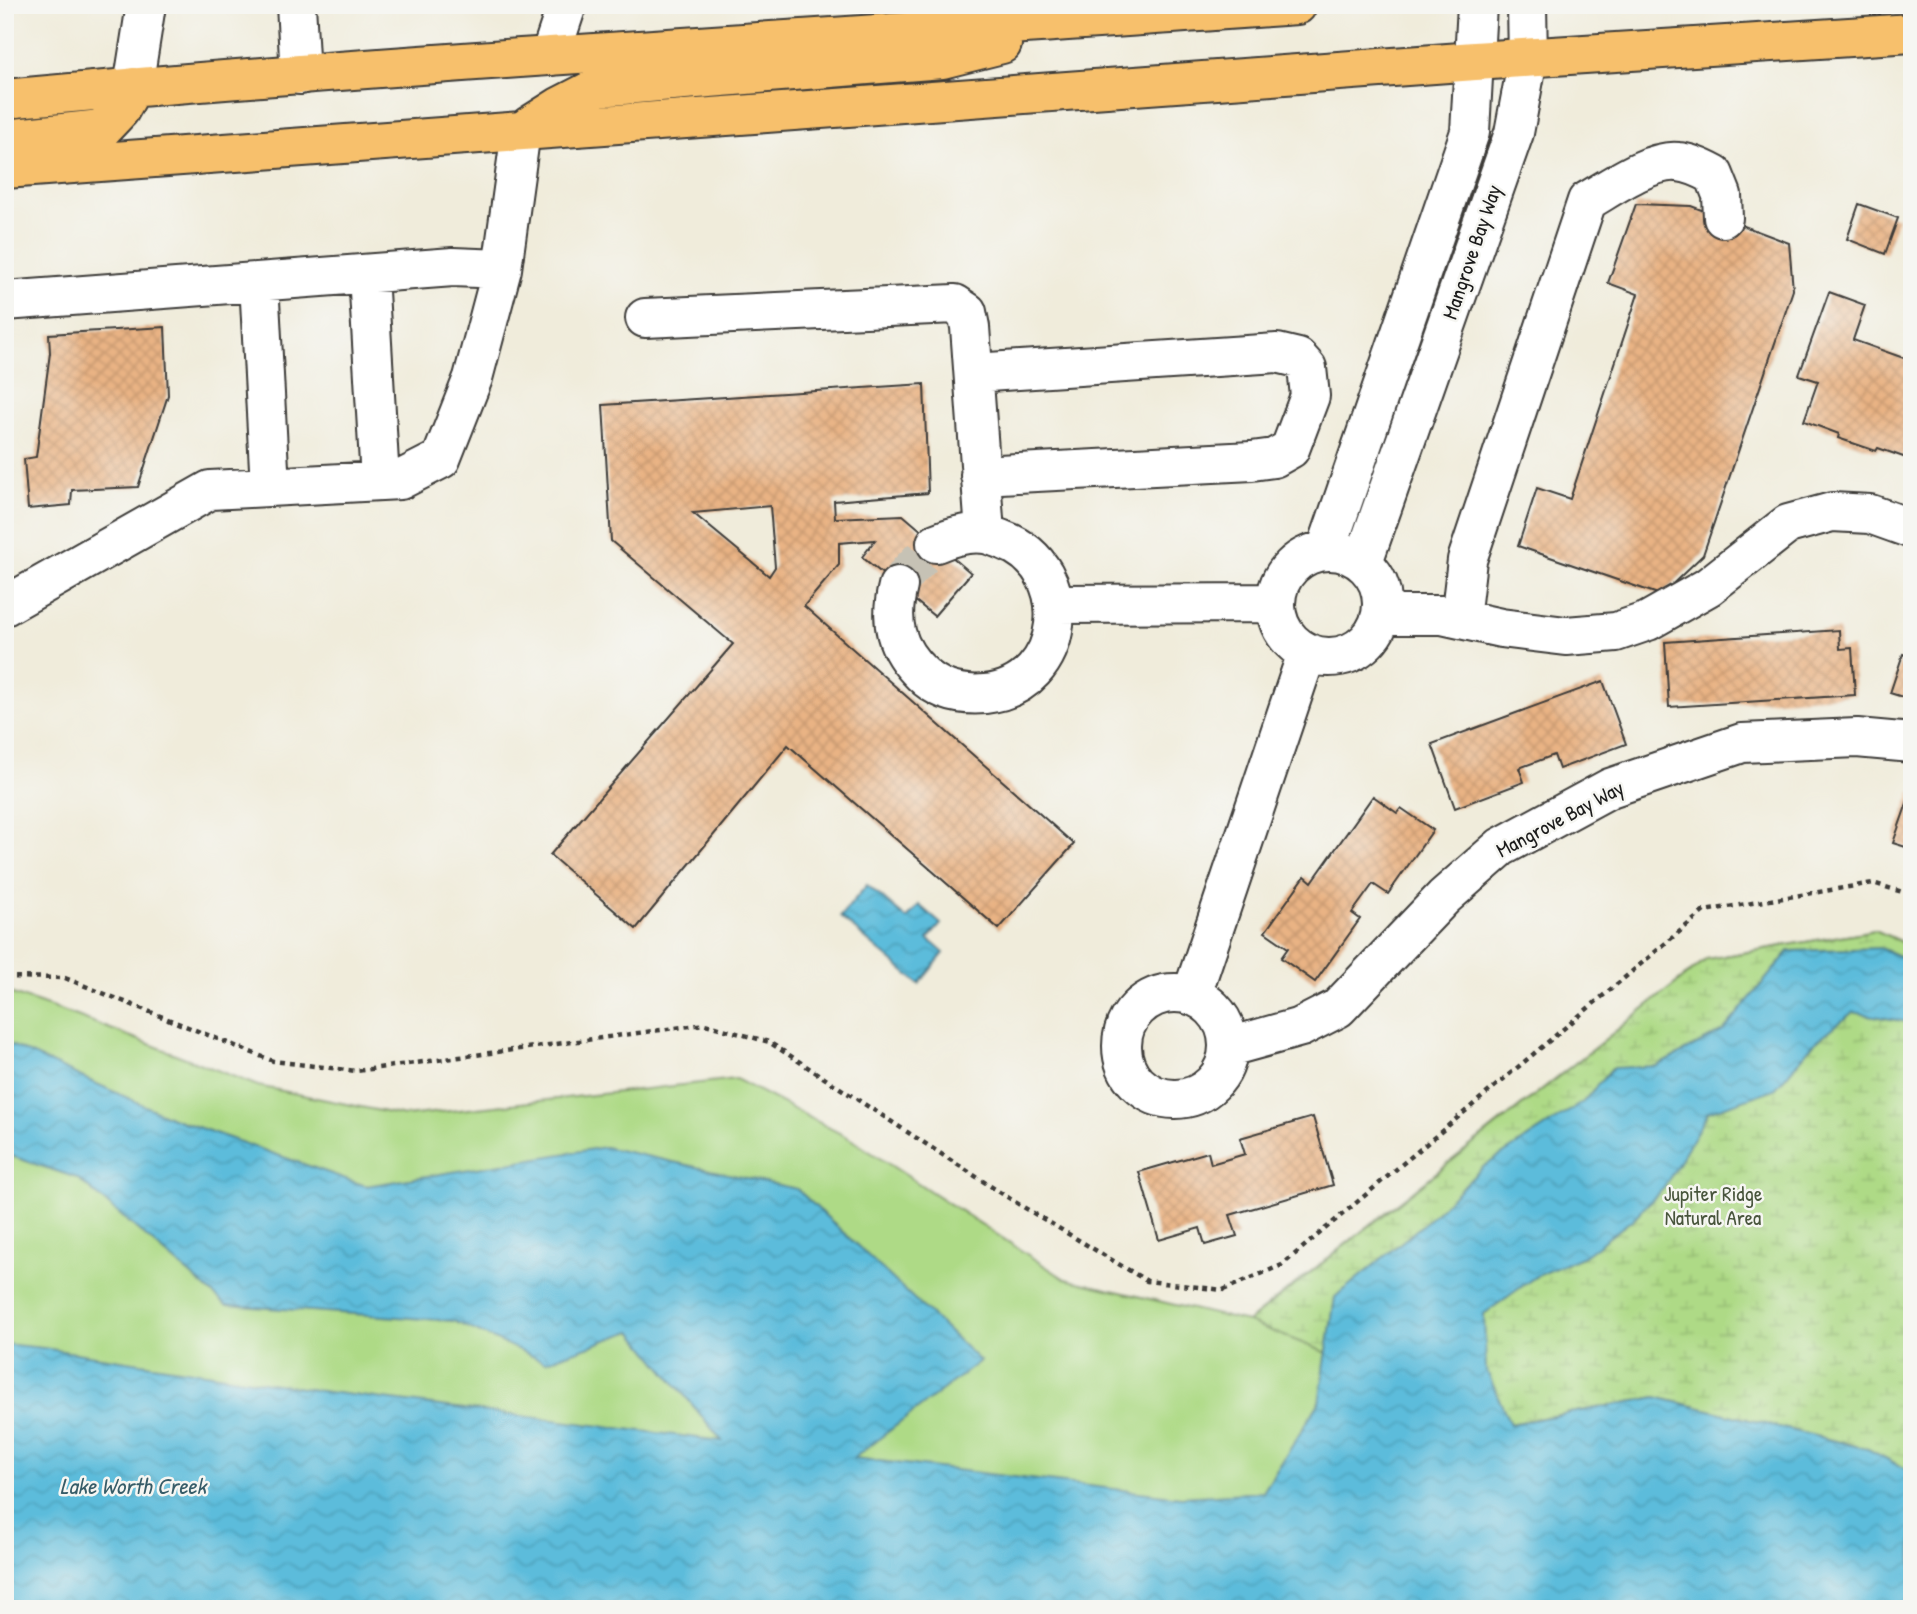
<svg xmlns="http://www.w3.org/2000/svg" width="1917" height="1614" viewBox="0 0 1917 1614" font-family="'Patrick Hand',sans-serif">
<defs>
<pattern id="wetland-marsh" width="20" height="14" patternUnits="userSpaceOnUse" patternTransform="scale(1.75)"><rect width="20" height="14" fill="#aeda86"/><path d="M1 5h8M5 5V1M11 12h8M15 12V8" fill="none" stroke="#95ba73"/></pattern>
<pattern id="water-waves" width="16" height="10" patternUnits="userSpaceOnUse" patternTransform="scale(1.75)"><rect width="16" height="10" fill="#5cbcdb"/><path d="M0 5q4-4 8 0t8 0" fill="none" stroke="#4fa1bb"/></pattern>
<pattern id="building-cross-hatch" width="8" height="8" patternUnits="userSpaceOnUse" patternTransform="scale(1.75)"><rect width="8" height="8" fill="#e9b384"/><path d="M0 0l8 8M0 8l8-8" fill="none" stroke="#c79971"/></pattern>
</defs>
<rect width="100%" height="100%" fill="#f6f6f2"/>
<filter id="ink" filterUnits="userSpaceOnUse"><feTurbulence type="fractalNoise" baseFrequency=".0143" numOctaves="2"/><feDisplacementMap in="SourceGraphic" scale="14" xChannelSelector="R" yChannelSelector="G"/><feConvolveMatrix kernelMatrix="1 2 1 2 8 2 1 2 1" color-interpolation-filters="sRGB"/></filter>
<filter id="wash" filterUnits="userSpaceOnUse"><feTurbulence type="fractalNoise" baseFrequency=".00686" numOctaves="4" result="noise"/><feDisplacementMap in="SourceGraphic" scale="28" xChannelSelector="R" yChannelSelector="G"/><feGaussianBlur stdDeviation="1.57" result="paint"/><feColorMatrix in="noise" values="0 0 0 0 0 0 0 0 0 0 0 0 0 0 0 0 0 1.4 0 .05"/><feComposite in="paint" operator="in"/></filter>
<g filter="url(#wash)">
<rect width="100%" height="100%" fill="#f0ecdb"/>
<!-- green -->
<path fill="#aeda86" stroke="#657b51" stroke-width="2" d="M1875,930L1912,947V1472L1867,1449L1196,1525L5,1376V994L10,993L77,1016L258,1086L405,1116L736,1079L849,1138L1065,1279L1247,1322L1707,959Z"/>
<!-- wetland -->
<path fill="url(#wetland-marsh)" stroke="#657b51" stroke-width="2" d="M1875,930L1912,947V1472L1867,1449L1656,1397L1510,1424L1248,1322L1707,959Z"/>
<!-- water -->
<path fill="url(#water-waves)" stroke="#3c6c7c" stroke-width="2" d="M867,885L907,919L919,905L941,924L928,939L944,953L919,984L840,917Z
M1881,948L1912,962V1023L1853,1012L1814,1043L1775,1089L1708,1112L1664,1188L1632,1220L1584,1256L1535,1277L1484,1314L1486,1369L1510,1424L1656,1397L1868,1449L1912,1472V1609H5V1344L43,1348L328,1392L722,1441L632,1331L545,1362L454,1321L226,1305L77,1178L5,1154V1045L9,1044L172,1118L366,1186L605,1147L797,1189L980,1361L854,1458L1181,1497L1263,1492L1319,1403L1335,1297L1426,1222L1483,1167L1583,1102L1612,1068L1657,1066L1723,1031L1789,951Z"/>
<g id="blocks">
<!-- building -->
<path fill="url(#building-cross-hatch)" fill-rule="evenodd" d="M1636,204L1691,206L1789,243L1793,290L1703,555L1661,595L1518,546L1537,488L1570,499L1638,294L1608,283Z
M1859,204L1898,218L1885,254L1847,239Z
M1829,292L1865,305L1853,340L1912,361V460L1878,448L1876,451L1838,438L1839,434L1804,421L1818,381L1799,375Z
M165,327L168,395L138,487L72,490L71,505L28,509L24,459L36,457L50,353L49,334Z
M924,384L928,493L834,501L835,518L903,515L971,573L934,616L862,557L875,540L839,543V565L804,606L1074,844L999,929L788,745L636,929L550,855L733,644L611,541L603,405ZM770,506L775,567L769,576L693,513Z
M1839,630L1840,649L1852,648L1855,695L1669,707L1665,642Z
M1903,654L1912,657V700L1890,693Z
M1603,681L1626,744L1559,769L1554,755L1519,768L1524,782L1455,808L1432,744Z
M1911,792H1912V849L1893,843Z
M1373,796L1397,813L1401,808L1433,830L1388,894L1373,884L1352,913L1360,919L1315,982L1281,958L1288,948L1265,932L1305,876L1312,882Z
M1313,1117L1333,1185L1230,1215L1237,1236L1205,1245L1200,1228L1159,1240L1139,1172L1208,1152L1211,1164L1245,1154L1240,1138Z"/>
</g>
</g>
<g filter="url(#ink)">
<use href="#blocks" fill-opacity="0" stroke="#3c3b39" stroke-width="2"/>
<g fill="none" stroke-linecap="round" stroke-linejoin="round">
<!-- minor-tunnel -->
<path stroke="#c6c2b5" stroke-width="38" stroke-dasharray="38 19" stroke-linecap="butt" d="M898,586L908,572L936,543"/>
<defs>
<path id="minor" d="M296,5L300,75
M550,56L567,5
M133,87L146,5
M368,274L380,481
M259,282L270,487
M5,301L453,267L502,269
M645,318L955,304L967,312L970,327L985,533
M974,373L1277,353L1298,358L1307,368L1310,396L1290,449L1274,458L1252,461L980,475
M1326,550L1470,132L1477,5
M1276 604a53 53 0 1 1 106 0a53 53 0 1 1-106 0Z
M1363,562L1514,133L1528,58L1527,5
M898,586C889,622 895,648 922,674C939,691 961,696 985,694C1068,686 1080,568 1003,540C997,538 989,534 983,534C966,532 951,537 936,543
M1055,604L1275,603
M5,606L210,490L400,480L441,459L473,378L502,269L521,131
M1381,615H1442L1501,628L1566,636L1616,632L1648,621L1708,587L1788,524L1832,512L1870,514L1912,529
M1460,619L1467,560L1587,201C1610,188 1650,159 1678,162C1691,163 1703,169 1714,175L1722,195L1723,218
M1122 1046a53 53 0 1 1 106 0a53 53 0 1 1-106 0Z
M1192,994L1307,653
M1229,1047L1301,1027L1338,1008L1444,897L1501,847L1610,788L1742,743L1857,738L1912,743"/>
<path id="major" d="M5,99C435,59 866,37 1297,5
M529,126L559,107L598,87L942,59L1002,44
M5,139L102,129L120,110L133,87
M5,169L1475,61L1912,33"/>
</defs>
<!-- minor casing -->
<use href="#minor" stroke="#3c3b39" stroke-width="42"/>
<!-- major casing -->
<use href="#major" stroke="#3c3b39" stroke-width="42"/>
<!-- path -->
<path stroke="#3c3b39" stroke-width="4.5" stroke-dasharray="5 5" stroke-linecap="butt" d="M5,977L65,978L273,1061L356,1071L705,1024L769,1042L1015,1202L1147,1281L1223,1290L1282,1265L1704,911L1873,883L1912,895"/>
<!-- minor -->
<use href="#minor" stroke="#fff" stroke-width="38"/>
<!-- major -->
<use href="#major" stroke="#f7c06c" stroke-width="38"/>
</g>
</g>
<g text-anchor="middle" stroke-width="5" stroke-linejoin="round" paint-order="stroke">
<!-- street labels -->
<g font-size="21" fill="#1c1c1c" stroke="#f6f6f2">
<text transform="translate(1472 252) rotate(-71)" y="7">Mangrove Bay Way</text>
<text transform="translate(1560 819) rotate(-28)" y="7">Mangrove Bay Way</text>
</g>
<!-- park labels -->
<g font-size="21" fill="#48553c" stroke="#f6f6f2">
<text x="1713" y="1201">Jupiter Ridge<tspan x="1713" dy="24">Natural Area</tspan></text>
</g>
<!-- water labels -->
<g font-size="23" font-style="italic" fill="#365c68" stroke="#f6f6f2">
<text x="133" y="1494">Lake Worth Creek</text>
</g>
</g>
<!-- margin -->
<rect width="1917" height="1614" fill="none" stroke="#f6f6f2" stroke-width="28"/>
</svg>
